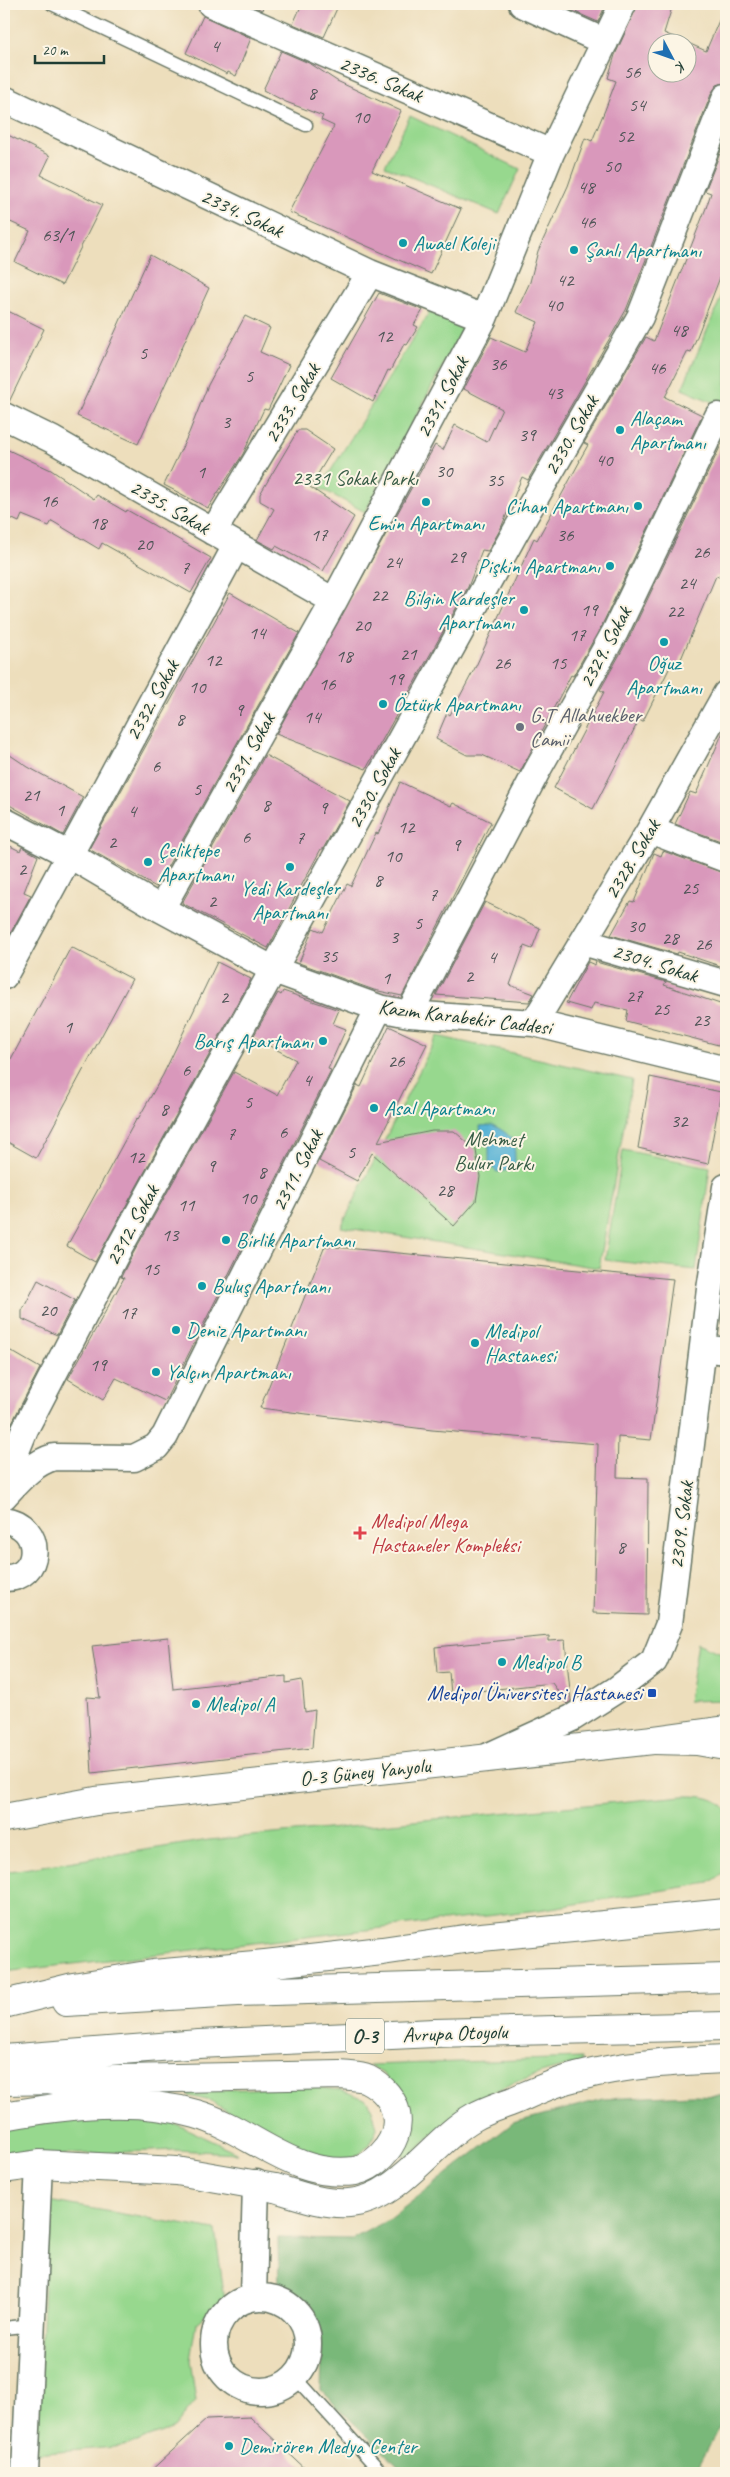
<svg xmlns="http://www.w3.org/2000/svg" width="730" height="2477" viewBox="0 0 730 2477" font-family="Caveat,sans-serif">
<rect width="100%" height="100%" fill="#fcf5e5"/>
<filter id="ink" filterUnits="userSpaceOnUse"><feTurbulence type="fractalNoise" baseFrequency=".02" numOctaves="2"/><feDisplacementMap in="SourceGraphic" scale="10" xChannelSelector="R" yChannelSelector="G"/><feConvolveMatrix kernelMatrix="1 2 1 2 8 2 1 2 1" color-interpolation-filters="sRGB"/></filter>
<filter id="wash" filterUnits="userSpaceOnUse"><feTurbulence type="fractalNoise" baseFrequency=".0096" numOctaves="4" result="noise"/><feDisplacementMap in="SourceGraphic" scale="20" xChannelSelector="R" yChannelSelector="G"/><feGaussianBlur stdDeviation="1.12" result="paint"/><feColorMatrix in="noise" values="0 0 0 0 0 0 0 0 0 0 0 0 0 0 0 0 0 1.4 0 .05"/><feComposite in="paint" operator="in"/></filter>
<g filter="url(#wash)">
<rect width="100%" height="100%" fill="#eddebc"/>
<!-- green -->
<path fill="#97d88e" stroke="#5b8a61" d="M410,116L520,169L499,214L385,166Z
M726,286V402L724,407L682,389Z
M431,310L464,326L365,512L320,488Z
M437,1036L632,1080L599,1268L341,1227Z
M623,1150L710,1167L696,1270L605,1260Z
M698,1643L726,1655V1700L688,1701Z
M683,1796C699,1796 715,1796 726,1809V1869L723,1874L709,1883L538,1910L4,1972V1872L209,1840Z
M581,2058V2063C539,2071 493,2088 457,2113C440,2125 425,2143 409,2157L402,2154L408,2135L385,2075L369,2065Z
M311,2087L341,2090L365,2099L372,2109L377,2128L370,2144L361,2153L350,2159H336L299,2150L244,2122L211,2101L189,2096L188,2091Z
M66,2119L170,2121L238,2153L175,2150L4,2157V2130Z
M48,2201L215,2230L225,2300L196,2323L190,2360L196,2401L174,2428L125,2446L36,2454Z"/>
<!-- forest -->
<path fill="#79b879" stroke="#4c7a56" d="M692,2095L726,2096V2415L695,2473H405L321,2391L322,2356L306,2319L279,2292L278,2238L352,2239L388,2220L513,2123L603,2099Z"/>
<!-- water -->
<path fill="#59b3d6" stroke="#3c7885" d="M493,1125C515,1137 515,1141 515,1165L510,1170L497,1172L489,1165V1147L481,1138L480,1126Z"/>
<g id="blocks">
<!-- building -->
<path fill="#d998bb" d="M248,4H264L262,10Z
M302,4H339L324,37L293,24Z
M557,4H606L598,22Z
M638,4H673L664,33L685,42H658V72H688V43L706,51L726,4V82L717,85L712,92L626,310L528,480L522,477L501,528L488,551L482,550L468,587L366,769L276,734L435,445L443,450L455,425L487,442L502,409L464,389L491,337L525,352L538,322L516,312L530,282L538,251L568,186L585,138L592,141L605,110L616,81L608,78L615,55Z
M203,16L251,38L236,76L228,72L227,74L186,53Z
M281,51L311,64L337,81L401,111L372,171L461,209L431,274L289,212L334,126L321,120L323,116L286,102L263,90Z
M4,133L50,156L41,175L102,205L62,285L15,262L30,231L4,219Z
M726,138V262L691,352L688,351L665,397L702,415L602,625L573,676L571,675L520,772L482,755H467L436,739L447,713L450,715L476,666L534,538L537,540L580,461H579L588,445L584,443L646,337L654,341L706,208L711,193L705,191Z
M150,255L209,288L138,444L77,416Z
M379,293L423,310L414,325L418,327L407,345L404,344L390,371L388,370L373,402L331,378Z
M4,309L44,329L9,402L4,401Z
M245,316L270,328L260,352L289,365L268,410L264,409L243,454L208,508L164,485L189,433L208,385Z
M298,430H305L333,449L310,487L354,517L323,571L276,546L274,549L257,540L274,509L260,501V494Z
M722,443L726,445V561L719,577L716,576L678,666L672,663L643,721L639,720L593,809L554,788L604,692L600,690L629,638Z
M4,448L51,470L94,499L97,495L126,512L127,510L211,558L191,593L102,543L99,549L52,521L49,526L22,515L19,522L4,515Z
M230,593L299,633L156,887L89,849Z
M726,725V843L675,824L690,792L696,794Z
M4,751L28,767L83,797L63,835L4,802Z
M265,755L350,801L323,849H321L268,948L182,903Z
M400,782L451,806L453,803L491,822L402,996L374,990L299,963L313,928L323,932L347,884L351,886L376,833L378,834Z
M4,843L20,851L22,847L38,856L24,892L31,895L4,945Z
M663,851L726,874V968L678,952L677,954L611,935L630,901L634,902L654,853L661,856Z
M485,902L540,928L532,949L524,946L510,985L534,994L529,1002L436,995Z
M71,947L132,979L36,1158L4,1140V1072Z
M217,962L251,979L95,1262L67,1246L137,1118L138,1119L163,1075Z
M588,962L595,965L596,962L666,982L664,985L726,1006V1047L626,1021L628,1010L594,1003L591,1010L566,1003Z
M283,991L339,1010L333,1024L346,1029L328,1069L331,1070L165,1401L116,1378L103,1400L68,1379L124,1278L121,1277L129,1261L234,1072L277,1095L296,1060L253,1037L278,993L281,995Z
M389,1026L427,1044L378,1142L432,1131H454L476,1150L480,1177L476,1201L454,1226L372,1153L357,1181L319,1161L357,1085L361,1087Z
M650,1077L721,1092L708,1164L638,1148Z
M325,1246L673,1279L651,1440L618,1437L617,1477L648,1478L647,1615L593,1613L598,1444L432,1430L260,1408Z
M38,1280L75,1300L57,1335L22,1319V1311Z
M4,1347L40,1368L4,1438Z
M549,1636V1641L565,1640L571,1701L567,1704L552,1683L451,1694L449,1672L437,1673L435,1647Z
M168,1638L173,1689L286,1676V1683L302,1680L305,1712L315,1710L312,1748L92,1773L87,1697L100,1698L92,1646Z
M250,2417L310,2473H148L207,2419Z"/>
</g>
</g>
<g filter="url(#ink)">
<use href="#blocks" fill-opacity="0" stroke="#677564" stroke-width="1"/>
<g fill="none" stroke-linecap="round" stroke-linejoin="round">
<defs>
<path id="lane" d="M52,4L306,125
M4,2328L32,2325
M295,2377L382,2473"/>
<path id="street" d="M211,4L551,153
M522,4L605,42
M4,99L370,273L484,318
M4,416L53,440L334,601
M213,532L370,273
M4,821L68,854L161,909L274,970L379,1008L409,1014L534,1023L726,1070
M650,830L726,859
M161,909L334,601L484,318L551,153L623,4
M583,942L726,984
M4,976L236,546
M409,1014L538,769L615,632L718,416L726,420
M534,1023L650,830L726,694
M703,1348L726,1351
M4,1486L8,1471L25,1429L116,1254L516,531L640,317L726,97
M4,1496C19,1480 33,1463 54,1457L134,1458L156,1447L165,1436L379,1008
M4,1520C45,1525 42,1580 4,1578
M489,1756L572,1718L616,1690L654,1661L669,1624L710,1289L726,1187
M214 2344a47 47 0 1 1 94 0a47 47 0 1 1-94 0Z
M253,2297L256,2183
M25,2473L39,2164"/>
<path id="primary" d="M4,1818L96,1801L653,1740L726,1730
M4,2169L39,2164L177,2171L275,2188"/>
<path id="highway" d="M653,1740L697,1741L726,1746
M66,2002L238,1992L726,1978
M4,2004L73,1987L153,1974L265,1964L382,1951L471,1938L726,1913
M4,2059L199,2044L434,2033L726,2026
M4,2081L341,2075C348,2076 360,2076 367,2079C400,2096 407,2130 381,2156C374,2163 365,2169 355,2171C292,2179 252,2130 196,2114C135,2096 65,2105 4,2116
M275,2188C298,2195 324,2205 349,2203C398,2200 433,2140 474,2117C486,2110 500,2106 513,2101C534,2092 555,2082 576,2077C625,2064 676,2061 726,2059"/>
</defs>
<!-- lane casing -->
<use href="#lane" stroke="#677564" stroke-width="15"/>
<!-- street casing -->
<use href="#street" stroke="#677564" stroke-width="29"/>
<!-- primary casing -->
<use href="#primary" stroke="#677564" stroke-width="30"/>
<!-- highway casing -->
<use href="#highway" stroke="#677564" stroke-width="30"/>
<!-- lane -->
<use href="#lane" stroke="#fff" stroke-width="12"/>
<!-- street -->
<use href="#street" stroke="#fff" stroke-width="26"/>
<!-- primary -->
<use href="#primary" stroke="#fff" stroke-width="28"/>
<!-- highway -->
<use href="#highway" stroke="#fff" stroke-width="28"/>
</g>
</g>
<!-- markers -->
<g fill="#0f9aa8" stroke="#fcf5e5" stroke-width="2">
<circle cx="403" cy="243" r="5"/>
<circle cx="574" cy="250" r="5"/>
<circle cx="620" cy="430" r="5"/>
<circle cx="426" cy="502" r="5"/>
<circle cx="638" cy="506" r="5"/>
<circle cx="610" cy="566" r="5"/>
<circle cx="524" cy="610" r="5"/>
<circle cx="664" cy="642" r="5"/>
<circle cx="383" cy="704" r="5"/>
<circle cx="148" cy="862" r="5"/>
<circle cx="290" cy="867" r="5"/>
<circle cx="323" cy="1041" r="5"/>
<circle cx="374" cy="1108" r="5"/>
<circle cx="226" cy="1240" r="5"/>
<circle cx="202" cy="1286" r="5"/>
<circle cx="176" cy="1330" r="5"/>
<circle cx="475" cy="1343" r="5"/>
<circle cx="156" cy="1372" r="5"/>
<circle cx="502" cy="1662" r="5"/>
<circle cx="196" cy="1704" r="5"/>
<circle cx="229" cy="2446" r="5"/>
</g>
<circle fill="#6b7280" stroke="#fcf5e5" stroke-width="2" cx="520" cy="727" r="5"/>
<path fill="#e0444e" stroke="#fcf5e5" stroke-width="2" d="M357.5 1525.5h5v5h5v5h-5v5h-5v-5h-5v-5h5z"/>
<rect fill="#1a4fb4" stroke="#fcf5e5" stroke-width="2" x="647" y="1688" width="10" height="10" rx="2.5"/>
<g text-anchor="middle" stroke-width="4" stroke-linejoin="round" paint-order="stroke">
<!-- number labels -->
<g font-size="19" fill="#4e5456">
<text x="215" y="52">4</text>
<text x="632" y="78">56</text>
<text x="312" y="99">8</text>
<text x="637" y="111">54</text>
<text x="361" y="123">10</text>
<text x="625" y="142">52</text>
<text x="612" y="172">50</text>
<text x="586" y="193">48</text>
<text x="587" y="228">46</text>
<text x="58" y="241">63/1</text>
<text x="565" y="286">42</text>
<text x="554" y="311">40</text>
<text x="679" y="336">48</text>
<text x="384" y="342">12</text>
<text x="143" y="359">5</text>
<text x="498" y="370">36</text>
<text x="657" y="374">46</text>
<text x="249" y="382">5</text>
<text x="554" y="399">43</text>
<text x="226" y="428">3</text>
<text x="527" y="441">39</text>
<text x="604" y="466">40</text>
<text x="444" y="477">30</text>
<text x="201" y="478">1</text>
<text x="495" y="486">35</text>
<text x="49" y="507">16</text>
<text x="98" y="529">18</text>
<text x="319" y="541">17</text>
<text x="565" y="541">36</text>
<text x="144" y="550">20</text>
<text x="701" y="558">26</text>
<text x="457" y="563">29</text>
<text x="393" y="568">24</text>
<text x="185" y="574">7</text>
<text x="687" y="589">24</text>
<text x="379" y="601">22</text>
<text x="589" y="616">19</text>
<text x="675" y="617">22</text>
<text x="362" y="631">20</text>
<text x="257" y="639">14</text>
<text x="577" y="641">17</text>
<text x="408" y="660">21</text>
<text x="344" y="662">18</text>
<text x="213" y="666">12</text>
<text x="502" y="669">26</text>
<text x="558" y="669">15</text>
<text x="395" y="685">19</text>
<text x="327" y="690">16</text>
<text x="197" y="693">10</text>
<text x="239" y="716">9</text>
<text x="312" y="723">14</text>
<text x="180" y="725">8</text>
<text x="156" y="772">6</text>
<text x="197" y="795">5</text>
<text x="31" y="801">21</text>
<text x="266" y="811">8</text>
<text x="323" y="814">9</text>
<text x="60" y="816">1</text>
<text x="132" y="817">4</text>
<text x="406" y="833">12</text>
<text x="246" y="843">6</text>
<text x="300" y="844">7</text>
<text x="112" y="848">2</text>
<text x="456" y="851">9</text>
<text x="393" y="862">10</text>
<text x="22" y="875">2</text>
<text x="378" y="886">8</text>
<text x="690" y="894">25</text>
<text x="433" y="901">7</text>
<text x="212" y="907">2</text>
<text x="418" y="929">5</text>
<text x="636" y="932">30</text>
<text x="394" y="943">3</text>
<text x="670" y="944">28</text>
<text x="703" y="950">26</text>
<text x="329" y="962">35</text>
<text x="492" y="963">4</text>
<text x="469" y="982">2</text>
<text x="386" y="984">1</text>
<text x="634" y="1002">27</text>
<text x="224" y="1003">2</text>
<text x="661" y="1015">25</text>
<text x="701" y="1026">23</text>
<text x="68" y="1033">1</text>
<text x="396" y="1067">26</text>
<text x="186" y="1076">6</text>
<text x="307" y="1086">4</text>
<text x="248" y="1108">5</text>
<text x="164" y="1115">8</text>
<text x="679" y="1127">32</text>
<text x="283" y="1138">6</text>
<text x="231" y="1140">7</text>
<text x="351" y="1158">5</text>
<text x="136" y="1163">12</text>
<text x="211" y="1172">9</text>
<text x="262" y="1178">8</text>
<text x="445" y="1196">28</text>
<text x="248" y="1204">10</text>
<text x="186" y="1211">11</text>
<text x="170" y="1241">13</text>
<text x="151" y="1275">15</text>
<text x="48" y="1316">20</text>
<text x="128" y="1319">17</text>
<text x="98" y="1371">19</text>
<text x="621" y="1553">8</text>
</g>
<!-- shield labels -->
<rect fill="#fcf5e5" stroke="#617469" stroke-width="1" x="346" y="2018.5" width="38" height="35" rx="4"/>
<g font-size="20" font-weight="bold" fill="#1f3d34">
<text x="365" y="2043">O-3</text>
</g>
<!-- street labels -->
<g font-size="21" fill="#1f3d34" stroke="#fcf5e5">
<text transform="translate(381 79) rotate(23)" y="7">2336. Sokak</text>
<text transform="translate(242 213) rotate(25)" y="7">2334. Sokak</text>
<text transform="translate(442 397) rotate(-62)" y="7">2331. Sokak</text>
<text transform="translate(292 403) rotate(-59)" y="7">2333. Sokak</text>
<text transform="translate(571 435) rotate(-60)" y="7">2330. Sokak</text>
<text transform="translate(170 507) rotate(30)" y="7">2335. Sokak</text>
<text transform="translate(605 647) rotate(-62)" y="7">2329. Sokak</text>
<text transform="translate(152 700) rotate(-61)" y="7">2332. Sokak</text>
<text transform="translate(248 753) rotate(-61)" y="7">2331. Sokak</text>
<text transform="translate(374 788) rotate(-61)" y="7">2330. Sokak</text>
<text transform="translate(632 859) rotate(-59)" y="7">2328. Sokak</text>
<text transform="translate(655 963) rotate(17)" y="7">2304. Sokak</text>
<text transform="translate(465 1017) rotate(7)" y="7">Kazım Karabekir Caddesi</text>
<text transform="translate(297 1170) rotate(-63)" y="7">2311. Sokak</text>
<text transform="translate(132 1225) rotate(-61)" y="7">2312. Sokak</text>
<text transform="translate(681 1525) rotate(-83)" y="7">2309. Sokak</text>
<text transform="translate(365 1772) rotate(-6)" y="7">O-3 Güney Yanyolu</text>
<text transform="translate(455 2033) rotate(-2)" y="7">Avrupa Otoyolu</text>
</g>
<!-- culture labels -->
<g font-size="21" fill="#0d838f" stroke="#fcf5e5" text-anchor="start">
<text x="413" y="250">Awael Koleji</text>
<text x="584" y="257">Şanlı Apartmanı</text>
<text x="630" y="425">Alaçam<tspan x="630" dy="24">Apartmanı</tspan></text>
<text x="628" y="513" text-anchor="end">Cihan Apartmanı</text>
<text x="426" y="530" text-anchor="middle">Emin Apartmanı</text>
<text x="600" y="573" text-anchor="end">Pişkin Apartmanı</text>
<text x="514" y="605" text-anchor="end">Bilgin Kardeşler<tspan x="514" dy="24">Apartmanı</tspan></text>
<text x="664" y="670" text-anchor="middle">Oğuz<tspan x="664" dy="24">Apartmanı</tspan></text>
<text x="393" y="711">Öztürk Apartmanı</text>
<text x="158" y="857">Çeliktepe<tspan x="158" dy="24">Apartmanı</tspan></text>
<text x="290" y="895" text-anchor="middle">Yedi Kardeşler<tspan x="290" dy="24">Apartmanı</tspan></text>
<text x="313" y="1048" text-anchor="end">Barış Apartmanı</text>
<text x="384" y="1115">Asal Apartmanı</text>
<text x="236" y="1247">Birlik Apartmanı</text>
<text x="212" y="1293">Buluş Apartmanı</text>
<text x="186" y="1337">Deniz Apartmanı</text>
<text x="485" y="1338">Medipol<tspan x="485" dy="24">Hastanesi</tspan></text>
<text x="166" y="1379">Yalçın Apartmanı</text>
<text x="512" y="1669">Medipol B</text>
<text x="206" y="1711">Medipol A</text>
<text x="239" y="2453">Demirören Medya Center</text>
</g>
<!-- park labels -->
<g font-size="21" fill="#375c46" stroke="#fcf5e5">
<text x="355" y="485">2331 Sokak Parkı</text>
<text x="494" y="1146">Mehmet<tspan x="494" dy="24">Bulur Parkı</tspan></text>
</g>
<!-- worship labels -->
<g font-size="21" fill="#5b616d" stroke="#fcf5e5" text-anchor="start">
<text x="530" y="722">G.T Allahuekber<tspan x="530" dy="24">Camii</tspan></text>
</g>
<!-- health labels -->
<g font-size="21" fill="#be3a42" stroke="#fcf5e5" text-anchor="start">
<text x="371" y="1528">Medipol Mega<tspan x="371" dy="24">Hastaneler Kompleksi</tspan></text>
</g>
<!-- transit labels -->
<g font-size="21" fill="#164399" stroke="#fcf5e5" text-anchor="end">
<text x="642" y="1700">Medipol Üniversitesi Hastanesi</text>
</g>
</g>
<!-- margin -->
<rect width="730" height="2477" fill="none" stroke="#fcf5e5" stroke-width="20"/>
<!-- north arrow -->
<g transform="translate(672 58) rotate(131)"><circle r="24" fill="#fcf5e5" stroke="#a4ab9e"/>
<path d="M0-4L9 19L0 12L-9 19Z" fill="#1f6fb2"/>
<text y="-8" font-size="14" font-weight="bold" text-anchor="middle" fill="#1f3d34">K</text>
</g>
<!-- scale -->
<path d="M35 55v8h69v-8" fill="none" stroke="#1f3d34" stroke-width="2.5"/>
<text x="42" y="55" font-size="15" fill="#1f3d34" stroke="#fcf5e5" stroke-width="4" paint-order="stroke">20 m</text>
</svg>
